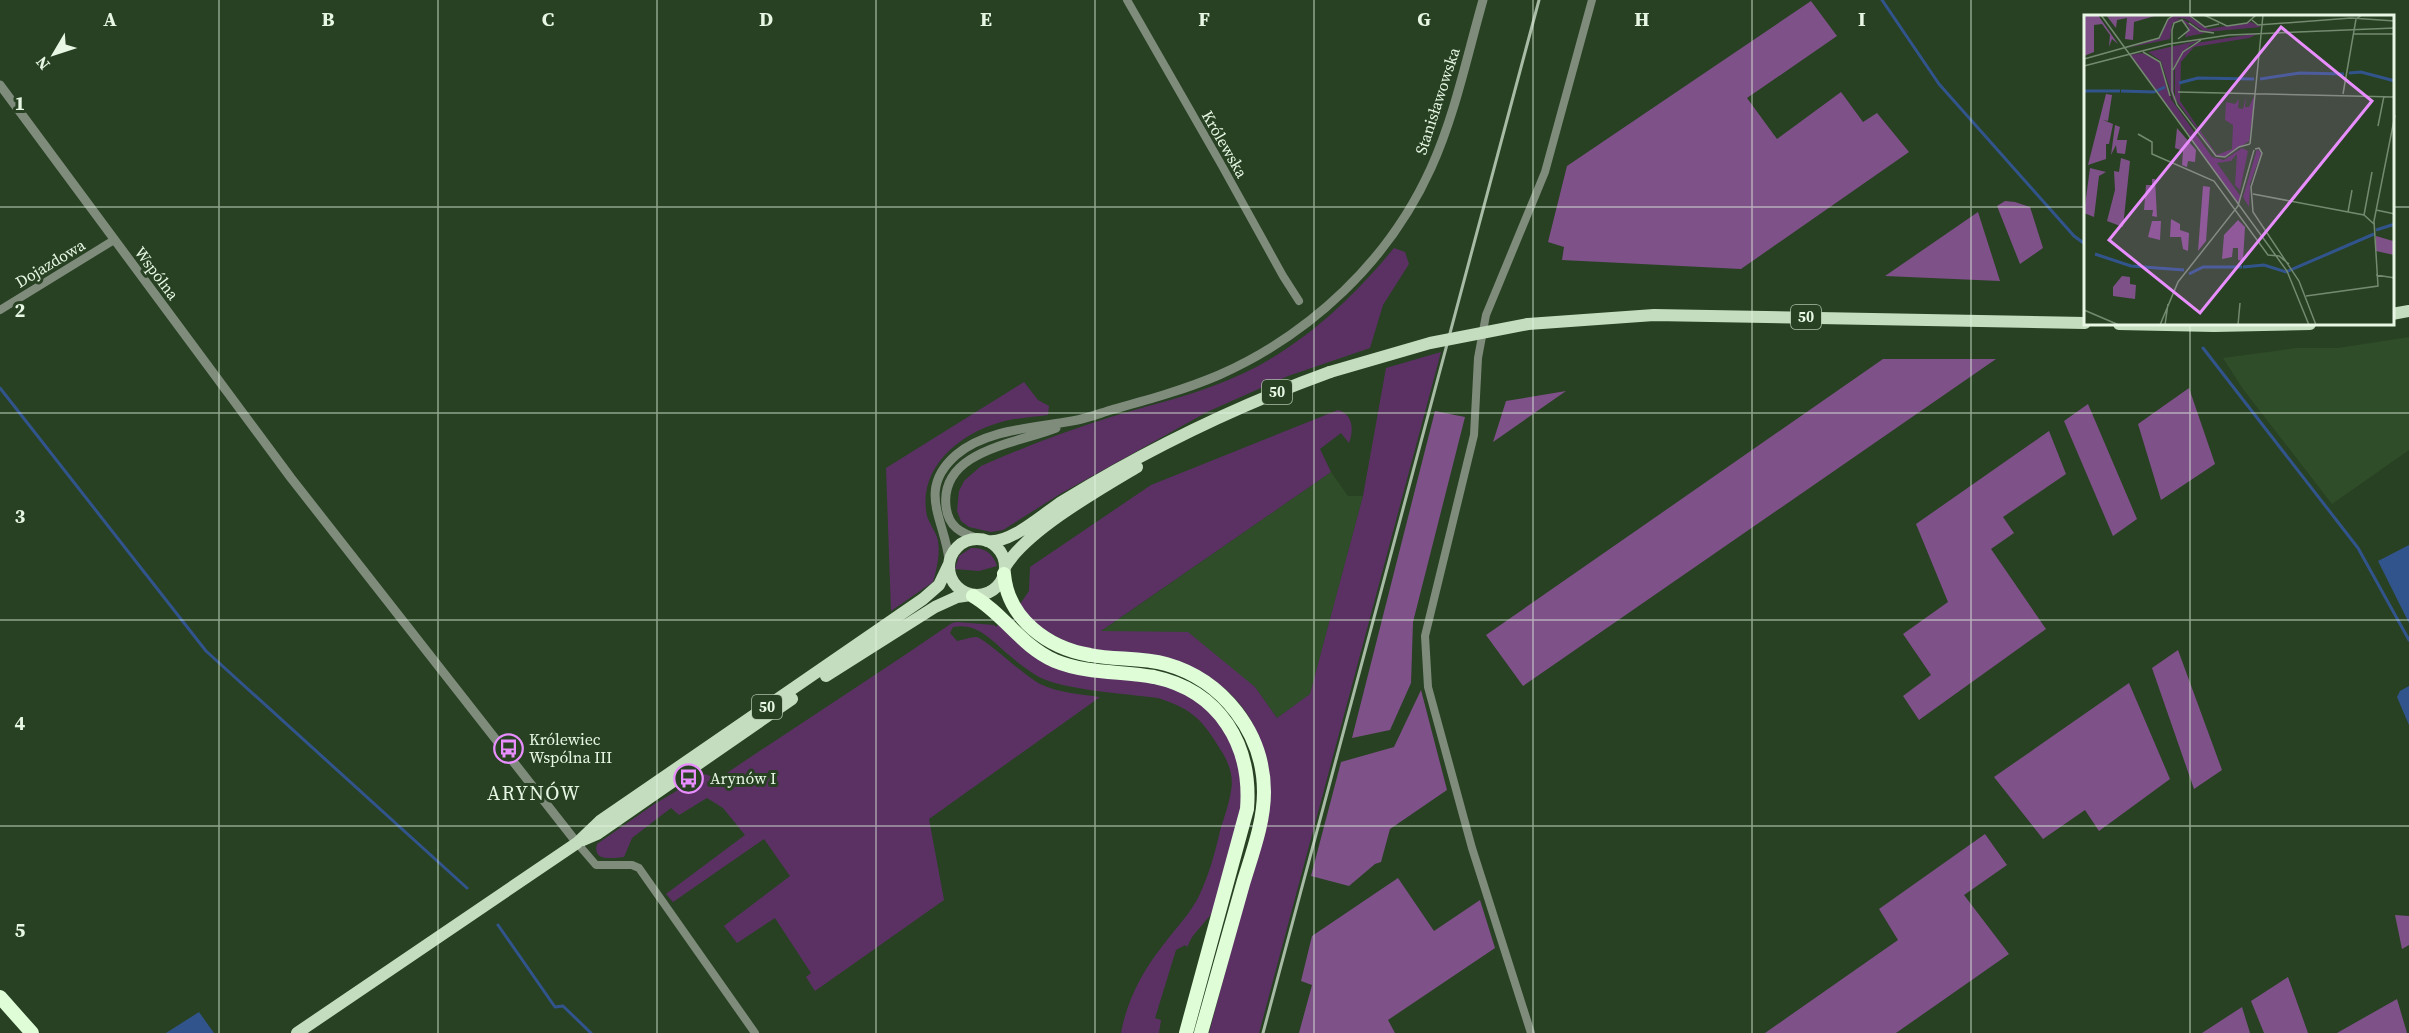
<svg xmlns="http://www.w3.org/2000/svg" width="2409" height="1033" viewBox="0 0 2409 1033" font-family="'Source Serif 4',serif">
<rect width="100%" height="100%" fill="#284123"/>
<!-- built -->
<path fill="#2f4d28" d="M2409,337V450L2332,504L2243,389L2223,358L2297,348H2338Z
M1331,472L1348,496H1363L1310,695L1277,718L1255,687L1100,632Z"/>
<!-- green -->
<path fill="#5b3164" d="M1394,248L1405,252L1409,264L1383,305L1370,348L1288,376L1207,412L1060,494L1003,530L991,532L969,527L961,521L957,511L959,491L964,481L981,466C1024,447 1069,430 1114,416C1157,403 1203,393 1244,373C1303,345 1353,298 1394,248Z
M1441,352L1259,1033H1209L1267,816C1275,742 1247,687 1176,661C1122,654 1053,655 1020,604L1029,591L1030,567L1151,485L1338,410C1353,414 1354,430 1349,443L1341,433L1320,449L1331,472L1101,631L1188,632L1255,687L1277,718L1310,694L1363,496L1386,368Z
M1024,382L1038,400L1049,406L1048,415C1032,417 1014,418 998,423C958,435 917,469 927,516C929,523 934,529 937,537C941,551 937,568 933,582L891,611L886,468Z
M971,548C984,547 993,553 997,566L979,571L955,569L959,556Z
M957,622L994,625L996,627L999,624L1032,655L1177,689L1207,707L1221,724L1239,758L1244,795L1213,912L1192,937L1187,947L1185,945L1176,950L1155,1018L1161,1020L1159,1033H1121C1127,1000 1143,970 1164,944C1176,928 1190,914 1199,896C1209,875 1215,853 1220,831C1224,818 1229,804 1231,791C1234,777 1229,763 1222,752C1203,721 1195,710 1158,698C1128,694 1064,690 1039,677C1028,670 1018,663 1009,655C992,641 978,622 953,627L950,633L957,641C963,640 970,637 976,637C985,638 1024,676 1040,684C1059,693 1080,694 1100,697L929,819L944,900L815,991L806,977L811,973L775,918L737,943L724,926L790,876L764,839L673,902L666,894L745,835L723,808L707,798L679,815L671,808L632,838L624,857C613,858 592,862 597,844L653,805L705,774L718,779C796,726 875,676 952,623Z"/>
<!-- forest -->
<path fill="#7f5189" d="M1811,1L1837,36L1747,98L1777,139L1841,92L1863,122L1877,113L1909,152L1741,269L1562,260L1564,247L1548,242L1567,166Z
M2005,201L2015,202L2030,207L2043,248L2020,264L1997,206Z
M1978,212L2000,281L1885,276Z
M1883,359H1996L1523,686L1486,635Z
M2189,388L2215,464L2161,500L2138,424Z
M1566,391L1493,442L1506,401Z
M2088,404L2137,519L2113,536L2064,421Z
M1435,411L1465,417L1413,622L1411,683L1390,730L1352,738Z
M2049,431L2066,474L2003,517L2014,533L1991,549L2046,629L1919,720L1903,696L1931,675L1903,634L1948,602L1916,524Z
M2178,650L2222,770L2194,789L2152,668Z
M2129,683L2170,779L2099,831L2085,810L2043,839L1994,777Z
M1421,690L1447,790L1390,829L1381,862L1375,864L1349,886L1311,876L1341,762L1394,747Z
M1985,834L2007,865L1964,895L2009,954L1896,1033H1765L1898,940L1879,909Z
M1398,878L1434,931L1480,900L1495,948L1388,1020L1395,1033H1299L1312,985L1301,981L1312,936Z
M2395,915L2409,916V945L2402,949Z
M2288,977L2308,1033H2264L2251,1001Z
M2397,999L2407,1033H2337Z
M2242,1007L2250,1033H2202Z"/>
<!-- water -->
<path fill="#32548c" d="M2409,545V623L2378,561Z
M2409,686V725L2397,697L2400,691Z
M199,1012L214,1033H166Z"/>
<g fill="none" stroke-linecap="round" stroke-linejoin="round">
<!-- stream -->
<path stroke="#32548c" stroke-width="3" d="M1882,0L1939,84L2074,236L2085,244
M2203,348L2358,548L2409,640
M0,388L206,651L467,888
M498,925L555,1007L563,1006L591,1033"/>
<!-- minor -->
<path stroke="#7f8c7c" stroke-width="8" d="M1127,0L1221,164L1283,276L1299,301
M0,310L114,240
M577,843L596,865H632L639,868L755,1033
M1531,1033L1472,848L1428,687L1425,636L1474,435L1478,358L1486,315L1545,172L1592,0"/>
<!-- tertiary -->
<path stroke="#7f8c7c" stroke-width="9" d="M0,85L291,478L577,843
M979,539C961,533 948,527 946,506C940,450 1019,443 1056,428
M949,560C945,520 916,490 956,455C986,429 1035,428 1072,421C1085,419 1098,414 1111,410C1147,400 1184,390 1219,375C1311,334 1389,261 1431,168C1455,115 1467,56 1483,0"/>
<!-- primary -->
<path stroke="#c4ddbe" stroke-width="12" d="M2392,314L2409,311
M1528,324L1654,315L2085,323
M2119,324L2214,326L2310,324
M949 567a28 28 0 1 1 56 0a28 28 0 1 1-56 0Z
M987,541C1010,545 1044,513 1063,501C1148,449 1236,406 1330,372
M1005,567C1026,531 1100,489 1137,467
M826,676L935,607L957,597L971,595
M583,840L597,834L792,699
M297,1033L577,843L600,821L923,599L939,585L949,564"/>
<!-- motorway -->
<path stroke="#dffed8" stroke-width="14" d="M1004,574C1008,619 1048,648 1090,655C1115,660 1141,657 1166,664C1223,680 1264,733 1264,792C1264,823 1252,854 1243,884C1229,934 1215,983 1201,1033
M973,596C1004,614 1021,646 1055,661C1087,674 1121,671 1154,677C1220,691 1252,745 1247,809L1186,1033
M0,997L32,1033"/>
<!-- rail -->
<path stroke="#a8bba5" stroke-width="3" d="M1263,1033L1539,0"/>
<!-- primary-bridge -->
<path stroke="#c4ddbe" stroke-width="12" d="M1330,372L1430,343L1528,324"/>
</g>
<!-- grid -->
<path fill="none" stroke="#e7f7e4" stroke-width="1.5" stroke-opacity="0.55" d="M219,0V1033M438,0V1033M657,0V1033M876,0V1033M1095,0V1033M1314,0V1033M1533,0V1033M1752,0V1033M1971,0V1033M2190,0V16M0,207H2085M2392,207H2409M2190,324V1033M0,413H2409M0,620H2409M0,826H2409"/>
<!-- icons -->
<defs>
<symbol id="bus-ring" viewBox="-11 -11 22 22"><circle r="9.5" fill="#284123" stroke="#e98efe" stroke-width="1.5"/><path d="M-5-6H5V4H4V6H2V4H-2V6H-4V4H-5ZM-3.5-4V0h7V-4ZM-3.5 1.2v1.5H-2V1.2ZM2 1.2v1.5H3.5V1.2Z" fill="#e98efe"/></symbol>
</defs>
<g fill-rule="evenodd">
<use href="#bus-ring" x="492" y="732" width="33" height="33"/>
<use href="#bus-ring" x="672" y="762" width="33" height="33"/>
</g>
<g text-anchor="middle" stroke-width="6" stroke-linejoin="round" paint-order="stroke">
<!-- shield labels -->
<g fill="#284123" stroke="#aec0aa" stroke-width="1.5">
<rect x="1791" y="305" width="30" height="24" rx="4.5"/>
<rect x="1262" y="380" width="30" height="24" rx="4.5"/>
<rect x="752" y="695" width="30" height="24" rx="4.5"/>
</g>
<g font-size="15" font-weight="bold" fill="#e7f7e4">
<text x="1806" y="322">50</text>
<text x="1277" y="397">50</text>
<text x="767" y="712">50</text>
</g>
<!-- street labels -->
<g font-size="16" fill="#e7f7e4" stroke="#284123">
<text transform="translate(1437 101) rotate(-72)" y="6">Stanisławowska</text>
<text transform="translate(1225 144) rotate(60)" y="6">Królewska</text>
<text transform="translate(50 263) rotate(-31)" y="6">Dojazdowa</text>
<text transform="translate(157 273) rotate(53)" y="6">Wspólna</text>
</g>
<!-- poi labels -->
<g font-size="16" fill="#e7f7e4" stroke="#284123" text-anchor="start">
<text x="529" y="745">Królewiec<tspan x="529" dy="18">Wspólna III</tspan></text>
<text x="710" y="784">Arynów I</text>
</g>
<!-- quarter labels -->
<g font-size="20" letter-spacing="1.5" fill="#e7f7e4" stroke="#284123">
<text x="534" y="800">ARYNÓW</text>
</g>
</g>
<!-- overview -->
<g transform="translate(2084 15)">
<rect width="310" height="310" fill="#284123"/>
<path d="M91,0H104L124,14L167,7L177,12L121,17L102,4L95,3L89,7L94,4L100,5L121,18L101,22L105,11L95,5L88,9L87,24L88,7L86,24L43,33L76,23L83,5ZM176,18L165,23L110,32L97,47L96,86L133,140L148,134L149,110L141,105L142,87L151,89L155,84L154,93L159,94L162,81L161,92H165L171,79L165,126L143,141H133L91,84V51L99,38L112,28ZM117,25L106,30L90,51V87L77,46L64,37ZM58,38L75,46L87,84L128,142L140,145L158,133L164,136L156,175L151,170L153,139L147,146L133,148L157,182L154,188L46,40ZM173,134L177,138L166,169L165,192L159,182Z" fill="#5b3164"/>
<path d="M0,0H14L34,29L28,24L25,32L26,20L18,9L10,10V37L0,41ZM22,0H74L50,7L49,25L41,24L43,3L33,5L32,13ZM22,79L28,80L24,106L19,105L29,109L25,129H22V144L4,150ZM31,110L36,112L33,125H43L41,139L33,138L32,130L27,140ZM93,113L112,135L111,147L104,146L103,152L98,150L99,136L91,133ZM37,143L46,146L39,212L23,206L31,175L30,156L35,157ZM6,153L22,157L15,161L10,202L0,198ZM68,164H71L73,202L68,201L69,195H60L62,170H68ZM119,171L126,172L122,226L114,236ZM87,204L96,209V215L105,218L104,236L99,234L97,222H86ZM154,205L161,212L159,246L154,245V233H149L148,242L138,244L140,220ZM68,206H77L76,225L64,222ZM292,221L309,226L310,240L292,236ZM38,261L46,262V269L52,270L51,284L29,281V272Z" fill="#7f5189"/>
<path fill="none" stroke="#32548c" stroke-width="3" d="M265,58L277,57L311,66M176,64L216,58L260,59M95,68L114,63L170,64M0,76H36M37,76L70,77L81,72M292,215L311,209M11,239L47,251L100,255M159,252L180,250L202,257L290,219M105,259L119,252H158"/>
<path fill="none" stroke="#748a70" stroke-width="1.5" d="M17,0L203,256L225,310M105,0L121,12L135,9M120,0L143,11L163,8L172,0M168,5L174,10L267,3L311,6M105,8L116,16L130,18M269,19H311M94,24L105,15L98,5L90,8L88,15V76L93,90L132,141L141,142L155,132L166,129M59,37L76,47L86,81M0,44L75,23L84,4L90,0M0,51L85,29L145,20L311,13M89,55L99,37L117,25M94,77L311,82M259,79L272,4L278,0M294,111L300,81M54,119L68,127V139L130,166L184,240L195,241L205,249M166,129L179,0M171,134L175,133L178,138L167,172L169,197L215,266L232,310M169,179L280,200L290,209M292,195L311,199M264,197L268,175M280,200L288,157M292,260L311,263M222,281L294,271L290,206L311,100M0,295L35,310M76,310L94,267L154,191L170,135M81,310L84,289M154,310L156,288"/>
<path fill="#e98efe" fill-opacity="0.15" stroke="#e98efe" stroke-width="3" d="M197,12L288,86L116,298L25,225Z"/>
<rect width="310" height="310" fill="none" stroke="#e7f7e4" stroke-width="3"/>
</g>
<g font-size="20" text-anchor="middle" font-weight="bold" fill="#e7f7e4" stroke="#284123" stroke-width="6" stroke-linejoin="round" paint-order="stroke">
<text x="110" y="26">A</text>
<text x="328" y="26">B</text>
<text x="548" y="26">C</text>
<text x="766" y="26">D</text>
<text x="986" y="26">E</text>
<text x="1204" y="26">F</text>
<text x="1424" y="26">G</text>
<text x="1642" y="26">H</text>
<text x="1862" y="26">I</text>
<text x="20" y="110">1</text>
<text x="20" y="317">2</text>
<text x="20" y="523">3</text>
<text x="20" y="730">4</text>
<text x="20" y="937">5</text>
</g>
<!-- north arrow -->
<g transform="translate(54 54) rotate(231)" stroke="#284123" stroke-width="4.5" paint-order="stroke">
<path d="M0-4.5L10 22L0 15L-10 22Z" fill="#e7f7e4"/>
<text y="-9" font-size="16" font-weight="bold" text-anchor="middle" fill="#e7f7e4">N</text>
</g>
</svg>
